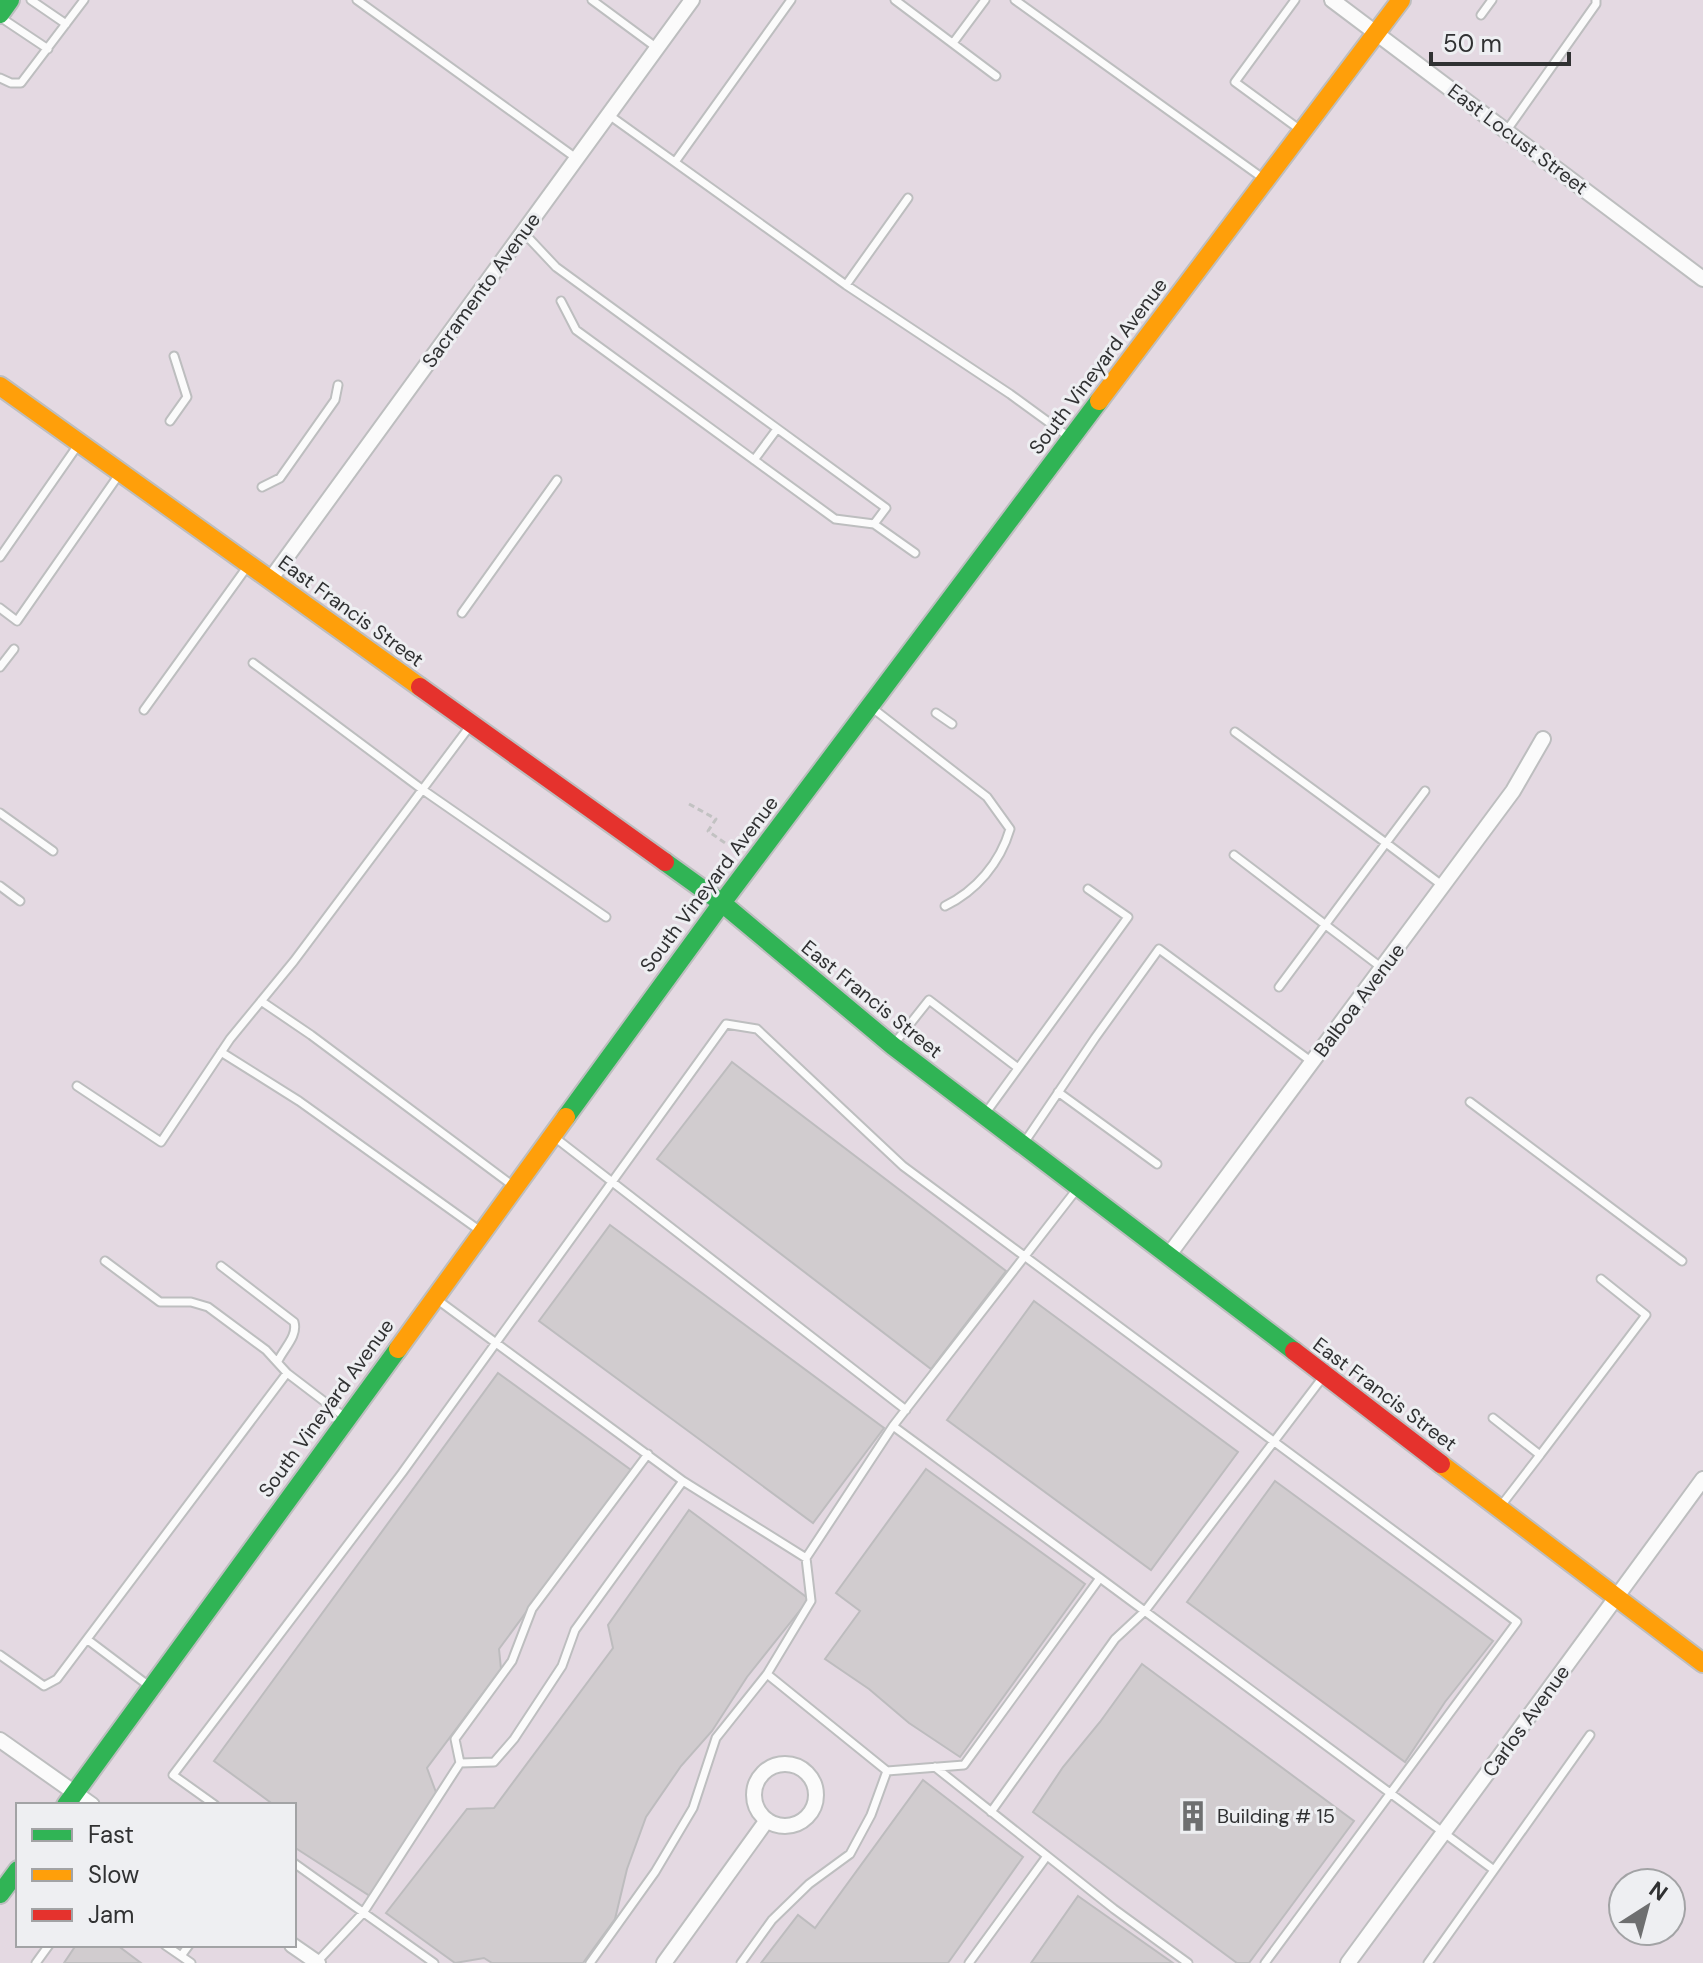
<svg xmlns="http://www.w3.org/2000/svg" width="1703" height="1963" viewBox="0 0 1703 1963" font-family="'DM Sans',sans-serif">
<rect width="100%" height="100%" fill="#e2e3e4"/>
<!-- industrial -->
<path fill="#e4d9e2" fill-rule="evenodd" d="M0,0H1703V1963H0ZM18,1805H294V1945H18ZM1623,1883H1671V1931H1623Z"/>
<!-- building -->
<path fill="#d1cccf" stroke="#bdbcbe" stroke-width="2" d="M732,1062L1006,1271L931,1369L657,1159Z
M610,1225L884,1428L813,1523L539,1321Z
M1034,1301L1238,1452L1151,1570L947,1420Z
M498,1373L631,1470L499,1649L501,1669L427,1768L437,1795L370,1896L294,1847V1805H274L214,1761Z
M926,1469L1085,1584L960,1757L909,1723L869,1689L825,1659L860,1611L836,1593Z
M1275,1481L1493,1641L1445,1702L1405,1762L1187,1602Z
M689,1510L809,1599L747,1677L712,1731L681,1766L646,1817L627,1869L615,1919L583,1963H492L484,1958L455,1963L386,1913L467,1809L494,1808L613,1648L608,1625Z
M1142,1664L1354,1821L1249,1963H1237L1033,1812L1063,1767L1100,1722Z
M923,1780L1023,1857L948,1963H761L798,1915L815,1928Z
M1078,1896L1173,1963H1031Z
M76,1945H117L141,1963H64Z"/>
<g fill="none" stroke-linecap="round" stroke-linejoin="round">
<defs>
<path id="lane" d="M31,0L66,24
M357,0L576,158
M592,0L657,48
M895,0L996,76
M1015,0L1264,179
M1295,0L1235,82L1299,129
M1481,15L1492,0
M0,17L48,49
M953,43L985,0
M0,78L11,83H21L84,0
M609,115L846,285L908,198
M1507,130L1596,4V0
M675,162L791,0
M523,232L556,267L886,508L874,524
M846,285L1010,394L1069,437
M561,301L576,330L835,519L874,524L915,553
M170,421L187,397L174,356
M754,460L777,429
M262,487L280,478L335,400L338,385
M0,557L78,445
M0,608L17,621L118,476
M462,613L557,480
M253,663L423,790L606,917
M0,667L14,649
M871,707L987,797L1010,829C1000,863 976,891 945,906
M144,710L247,567
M936,713L952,724
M1235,732L1386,843L1425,791
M0,813L53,851
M1234,855L1382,968
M0,886L20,901
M1279,987L1386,843L1443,886
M261,1001L311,1035L512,1185
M894,1044L929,1000L1018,1068
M221,1052L299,1101L479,1230
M77,1086L161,1142L230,1039L294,961L470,726
M1058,1092L1157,1164
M1470,1102L1682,1261
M985,1114L1128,917L1088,889
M553,1136L906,1410
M1024,1143L1095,1038L1159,949L1312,1062
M105,1261L160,1302H191L208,1307L266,1350L287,1373
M221,1266L294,1322C298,1336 284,1348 278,1361
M435,1298L683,1481L806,1558L893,1426L1077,1189
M1493,1418L1540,1455L1500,1507
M893,1426L1100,1578
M1540,1455L1646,1315L1601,1279
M88,1640L149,1686
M0,1655L44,1686L57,1679L287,1373L346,1418
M767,1674L811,1601L806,1558
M460,1763L494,1762L514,1739L562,1666L575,1630L683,1481
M935,1767L1114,1909L1188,1963
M215,1805L173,1775L402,1473L726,1024L757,1029L903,1166L1517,1622L1265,1963
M991,1812L1115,1639L1145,1611L1323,1377
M294,1863L434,1963
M165,1945L191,1963
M181,1956L189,1945
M317,1962L363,1913L460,1763L455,1739L512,1661L532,1609L648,1454
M36,1963L49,1945
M590,1963L655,1872L693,1808L716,1738L767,1674L887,1771L964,1765L1100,1578L1494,1870
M741,1963L772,1920L809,1884L850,1854L871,1815L887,1771
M969,1963L1047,1856
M1428,1963L1590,1735"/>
<path id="street" d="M1332,0L1703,279
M270,580L692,0
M1168,1256L1513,791L1543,739
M0,1740L92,1805
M754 1795a31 31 0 1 1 62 0a31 31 0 1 1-62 0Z
M292,1945L318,1963
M664,1963L767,1820
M1348,1963L1703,1479"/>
<path id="fast" d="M0,14L10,0
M665,862L722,903L893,1046L1294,1351
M566,1117L722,903L1099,401
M66,1805L398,1349
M0,1894L18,1870"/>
<path id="slow" d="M0,386L420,687
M1099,401L1401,0
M398,1349L566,1117
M1441,1464L1703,1663"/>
<path id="jam" d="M420,687L665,862
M1294,1351L1441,1464"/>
</defs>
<!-- lane casing -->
<use href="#lane" stroke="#bdbebf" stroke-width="11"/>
<!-- street casing -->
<use href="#street" stroke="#bdbebf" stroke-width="18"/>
<!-- fast casing -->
<use href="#fast" stroke="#bdbebf" stroke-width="22"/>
<!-- slow casing -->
<use href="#slow" stroke="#bdbebf" stroke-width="22"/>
<!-- jam casing -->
<use href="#jam" stroke="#bdbebf" stroke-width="22"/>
<!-- path -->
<path stroke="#c2c2c2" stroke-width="3" stroke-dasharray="6 4" stroke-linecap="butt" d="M689,804L716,819L708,831L728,845"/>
<!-- lane -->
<use href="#lane" stroke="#fbfbfb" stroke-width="7"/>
<!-- street -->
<use href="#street" stroke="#fbfbfb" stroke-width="14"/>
<!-- fast -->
<use href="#fast" stroke="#30b455" stroke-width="18"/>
<!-- slow -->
<use href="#slow" stroke="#ff9f0a" stroke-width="18"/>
<!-- jam -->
<use href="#jam" stroke="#e5322d" stroke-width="18"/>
</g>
<!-- icons -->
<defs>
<symbol id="building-bare" viewBox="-9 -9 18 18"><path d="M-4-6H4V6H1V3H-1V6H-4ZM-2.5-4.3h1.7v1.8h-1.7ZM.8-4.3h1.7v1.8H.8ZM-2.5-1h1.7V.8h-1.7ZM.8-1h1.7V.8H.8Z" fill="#6e6f70" stroke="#eeeff2" stroke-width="2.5" paint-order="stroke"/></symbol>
</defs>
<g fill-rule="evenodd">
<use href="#building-bare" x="1171" y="1794" width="44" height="44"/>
</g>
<g text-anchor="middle" stroke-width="6" stroke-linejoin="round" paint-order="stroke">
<!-- street labels -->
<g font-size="20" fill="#303132" stroke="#eeeff2">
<text transform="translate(1518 139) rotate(37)" y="7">East Locust Street</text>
<text transform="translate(481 290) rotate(-54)" y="7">Sacramento Avenue</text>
<text transform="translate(1098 366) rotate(-53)" y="7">South Vineyard Avenue</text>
<text transform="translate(351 611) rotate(36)" y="7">East Francis Street</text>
<text transform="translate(709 884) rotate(-53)" y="7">South Vineyard Avenue</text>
<text transform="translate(872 999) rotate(39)" y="7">East Francis Street</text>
<text transform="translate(1359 1000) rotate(-53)" y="7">Balboa Avenue</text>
<text transform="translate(1385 1394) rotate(37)" y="7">East Francis Street</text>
<text transform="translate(326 1408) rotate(-54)" y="7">South Vineyard Avenue</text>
<text transform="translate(1526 1721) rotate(-54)" y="7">Carlos Avenue</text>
</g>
<!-- poi labels -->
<g font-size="20" fill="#303132" stroke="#eeeff2" text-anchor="start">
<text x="1217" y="1823">Building # 15</text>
</g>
</g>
<!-- legend -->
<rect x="16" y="1803" width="280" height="144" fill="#eeeff2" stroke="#a2a3a5" stroke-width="2"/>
<rect x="32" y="1829" width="40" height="12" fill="#30b455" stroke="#a2a3a5" stroke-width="2"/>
<text x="88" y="1843" font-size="24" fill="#303132">Fast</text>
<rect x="32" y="1869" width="40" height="12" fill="#ff9f0a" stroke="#a2a3a5" stroke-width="2"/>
<text x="88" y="1883" font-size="24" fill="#303132">Slow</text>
<rect x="32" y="1909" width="40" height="12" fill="#e5322d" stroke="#a2a3a5" stroke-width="2"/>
<text x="88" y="1923" font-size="24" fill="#303132">Jam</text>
<!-- north arrow -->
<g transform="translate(1647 1907) rotate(36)"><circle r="38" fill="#eeeff2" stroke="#a2a3a5" stroke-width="2"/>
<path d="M0-6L14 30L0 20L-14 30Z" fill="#6e6f70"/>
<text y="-12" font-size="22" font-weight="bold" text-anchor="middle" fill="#303132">N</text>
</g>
<!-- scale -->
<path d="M1431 52v12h138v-12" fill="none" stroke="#303132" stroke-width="4"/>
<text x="1443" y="52" font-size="24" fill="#303132" stroke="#eeeff2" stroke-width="6" paint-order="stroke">50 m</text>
</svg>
